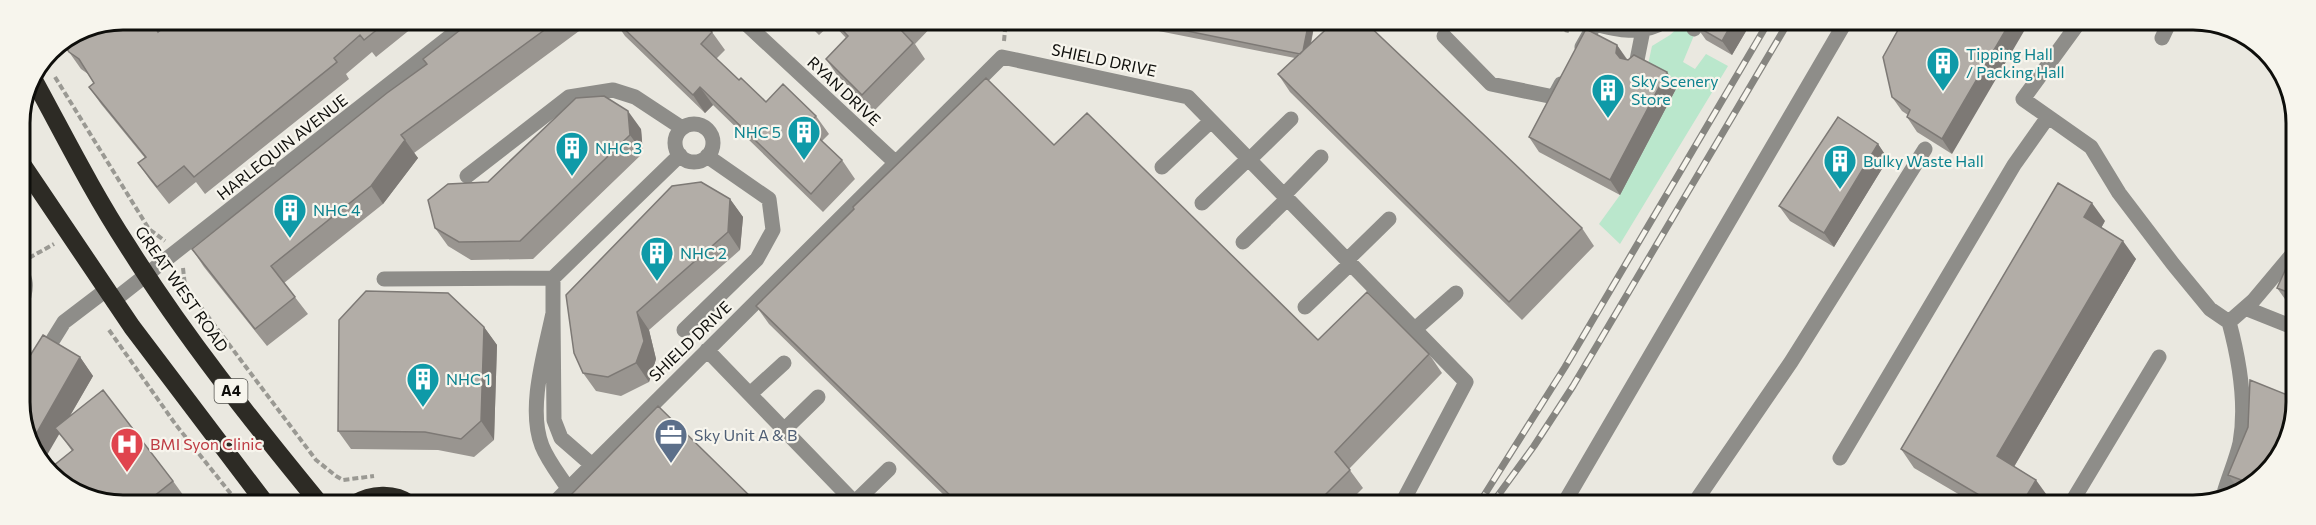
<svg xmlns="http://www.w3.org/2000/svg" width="2316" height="525" viewBox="0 0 2316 525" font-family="Commissioner,sans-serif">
<rect width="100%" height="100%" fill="#eae8e0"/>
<!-- green -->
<path fill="#bae7cc" d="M1681,25L1695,33L1683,62L1695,69L1706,54L1728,66L1620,244L1599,224L1620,195L1652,46L1670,35Z"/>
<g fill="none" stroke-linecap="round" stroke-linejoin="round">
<!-- path -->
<path stroke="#9a9993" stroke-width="4" stroke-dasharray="6 3" stroke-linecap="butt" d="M1530,21L1569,31
M1004,41L1006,20
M55,77L149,229L165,241
M29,258L54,244
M183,268L185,286L316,460L336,476L343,480L374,476
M109,330L176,425L239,504
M427,496L435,504"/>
<!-- minor -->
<path stroke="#8e8d89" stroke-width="15" d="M742,20L896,163
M1583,21C1611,28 1639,38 1665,21
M2080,21L2023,99L2091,147L2119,193L2173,264L2210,309L2229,322
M1694,29L1699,21
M1444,36L1491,84L1554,97L1561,84
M2162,38L2170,21
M1582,47L1595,24
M1636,65L1643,30
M675 143a19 19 0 1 1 38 0a19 19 0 1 1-38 0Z
M1249,160L1291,119
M1162,167L1211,121
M467,176L569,97L613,90L635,97L682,128
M1284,195L1321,157
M1202,203L1248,159
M1243,242L1287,199
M1347,260L1389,219
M21,271C26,280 26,286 24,296L21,299
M384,279L553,278
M113,301L471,20
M1305,307L1350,264
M2245,308L2295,328
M553,313V278L680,155
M684,330L757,259L773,230L769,199L707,156
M1414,330L1456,293
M707,350L856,504
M21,391L64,322L106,290
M750,394L784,363
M784,430L818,397
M1840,458L2014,165L2048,117
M569,490C560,476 548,461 542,446C527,408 545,352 553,313L554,420L561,438L592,465
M2221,496L2224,493C2229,476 2236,460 2240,443C2247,404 2239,359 2229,322L2253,301L2295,251
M855,502L889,469
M553,504L1002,57L1188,97L1466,382L1401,505
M919,504L921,503
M1563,505L1846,21
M1693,505L1791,362L1925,149
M2070,505L2159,357"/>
<!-- highway -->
<path stroke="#2d2b25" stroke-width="18" d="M35,82C65,137 93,193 127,245C184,336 252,421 320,504
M20,161L132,327L266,504
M354,504C371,494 394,492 410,504"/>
<defs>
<path id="rail" d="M1478,505L1565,367L1769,21
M1491,505L1534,446L1573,386L1789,21"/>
</defs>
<!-- rail casing -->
<use href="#rail" stroke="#868580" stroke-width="7"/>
<!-- rail -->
<use href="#rail" stroke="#f7f5ed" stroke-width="4.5" stroke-dasharray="14" stroke-linecap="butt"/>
</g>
<!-- wall -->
<path fill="#999590" d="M173,20H422L376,57L372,52L346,74L349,79L205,194L196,182L169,204L150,180L138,163L145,158L101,104L89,87L94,83L88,74L81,69L69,52L159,31Z
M473,20H594L414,153L418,158L383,204L284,283L308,314L267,346L204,267L192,249L427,64Z
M614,20H700L712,32L725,50L716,59L739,80L766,102L816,116L829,134L822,141L842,160L855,179L823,212L713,105L705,113L625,36Z
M804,20H938L915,44L925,59L874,111L837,75L826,59L846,38L832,23L819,35Z
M1103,20L1315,21L1311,44L1582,228L1594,246L1522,320L1290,92L1278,74L1295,58Z
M1752,21L1732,55L1706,40L1696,26Z
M1903,21L1952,154L1917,132L1907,117L1908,115L1902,111L1892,97Z
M1617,45L1627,59L1667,72L1677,87L1620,195L1539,152L1529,137Z
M641,129L643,153L533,259L471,260L448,246L435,228L488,182Z
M1878,144L1888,159L1834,247L1790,221L1779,206Z
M1054,145L1318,340L1429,354L1442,373L1349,469L1363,488L1346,505L953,504L769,324L756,306Z
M730,199L743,217L740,250L649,330L656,359L649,382L621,396L596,391L583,373Z
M2105,221L2101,228L2136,259L2014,467L2049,498L2045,505H1977L1914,468L1901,449Z
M2295,267V308L2290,306L2277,288Z
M484,327L497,345L494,440L474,457L438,450L351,449L338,431Z
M80,357L93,376L70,416L173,481L186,499L180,504H103L72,451L60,434Z
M2228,475L2261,480L2239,489Z"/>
<!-- shaded-wall -->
<path fill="#7d7975" d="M151,20H153L170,48L158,32Z
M1309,21H1315L1307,61L1302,54Z
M1733,21H1752L1732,55L1722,41Z
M2011,21H2030L1952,154L1942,139Z
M1617,45L1627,60V68L1616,53Z
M1667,72L1677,87L1620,195L1610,180Z
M700,87L713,105L705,113L693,95Z
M628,111L641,129L643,153L630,135Z
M405,140L418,158L383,204L371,186Z
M1878,144L1888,159L1834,247L1824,233Z
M730,199L743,217L740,250L728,232Z
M2092,203L2105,221L2097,235L2084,217Z
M2123,241L2136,259L2009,475L1997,456Z
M637,312L649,330L656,359L649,382L636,363Z
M484,327L497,345L494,440L481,421Z
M80,357L93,376L43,462L32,441Z
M2036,480L2049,498L2045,505H2021Z"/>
<!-- building -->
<path fill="#b2ada7" stroke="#7d7975" stroke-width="1.5" d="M123,20H151L158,32L173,20H389L364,40L360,35L334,58L337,62L194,177L184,166L157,187L138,163L146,157L89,87L94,83L79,59L69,52L65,46L66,39L84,27Z
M473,20H558L401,135L405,140L371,186L271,266L295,297L255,329L192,249L387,93L427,64L423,59Z
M615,20H700L712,32L701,44L739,80L741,78L766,102L783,84L816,116L806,126L842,160L811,194L700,87L693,95Z
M833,20H910L901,30L913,43L862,95L826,59L848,36Z
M1133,20L1309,21L1303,51L1300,54Z
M1335,21H1364L1582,228L1509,302L1278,74Z
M1699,21H1733L1722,41L1696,26Z
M1903,21H2011L1942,139L1907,117L1910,110L1892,97L1883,57Z
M1586,29L1617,45L1616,53L1620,58L1628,60L1634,55L1667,72L1610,180L1529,137Z
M986,78L1054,145L1087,113L1318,340L1367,292L1429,354L1335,452L1350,470L1315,505L959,504L756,306L854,209L853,207Z
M604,96L628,111L630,135L520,241L459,242L435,228L428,200L448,184L488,182L576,98Z
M1838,117L1878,144L1824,233L1779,206Z
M701,182L730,199L728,232L637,312L644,341L636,363L608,377L583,373L574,353L566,295L672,186Z
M2058,183L2092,203L2084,217L2123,241L1997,456L2036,480L2021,505H1996L1901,449Z
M2288,264L2295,267V295L2277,288Z
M366,291L448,293L484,327L481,421L461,439L425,432L338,431L339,320Z
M43,335L80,357L32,441L22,423L21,370Z
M2250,380L2295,398V422L2261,480L2252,484L2228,475L2248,427Z
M103,390L173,481L144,504H103L50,475L47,471L73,450L55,428Z
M658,406L758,504H562Z"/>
<!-- icons -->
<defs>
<symbol id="building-pin" viewBox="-11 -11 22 30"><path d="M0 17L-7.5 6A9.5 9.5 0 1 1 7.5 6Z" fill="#0f9aa8" stroke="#f7f5ed"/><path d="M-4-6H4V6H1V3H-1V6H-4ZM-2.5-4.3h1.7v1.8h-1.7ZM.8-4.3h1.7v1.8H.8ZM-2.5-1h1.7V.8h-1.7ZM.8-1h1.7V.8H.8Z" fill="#fff"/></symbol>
<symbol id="office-pin" viewBox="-11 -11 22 30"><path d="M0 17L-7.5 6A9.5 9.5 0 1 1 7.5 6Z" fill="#5c6f8a" stroke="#f7f5ed"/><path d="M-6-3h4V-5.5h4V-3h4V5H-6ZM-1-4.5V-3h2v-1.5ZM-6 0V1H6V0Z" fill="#fff"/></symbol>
<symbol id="hospital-pin" viewBox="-11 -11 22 30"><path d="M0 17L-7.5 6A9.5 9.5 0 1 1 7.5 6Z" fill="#e0444e" stroke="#f7f5ed"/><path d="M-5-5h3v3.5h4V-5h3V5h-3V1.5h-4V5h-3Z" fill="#fff"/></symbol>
</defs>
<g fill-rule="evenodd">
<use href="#building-pin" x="1924" y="44" width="38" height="52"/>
<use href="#building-pin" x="1589" y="71" width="38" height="52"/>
<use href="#building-pin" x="785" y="113" width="38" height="52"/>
<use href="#building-pin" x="553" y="129" width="38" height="52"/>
<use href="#building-pin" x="1821" y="142" width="38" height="52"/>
<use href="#building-pin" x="271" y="191" width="38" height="52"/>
<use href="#building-pin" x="638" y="234" width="38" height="52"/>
<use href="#building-pin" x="404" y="360" width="38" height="52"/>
<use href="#office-pin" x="652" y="416" width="38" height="52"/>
<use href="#hospital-pin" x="108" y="425" width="38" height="52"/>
</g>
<g text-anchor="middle" stroke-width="4.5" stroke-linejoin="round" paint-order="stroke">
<!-- shield labels -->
<rect fill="#f7f5ed" stroke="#54534f" stroke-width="1.5" x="214.5" y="379" width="33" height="24" rx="4.5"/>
<g font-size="15" font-weight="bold" fill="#0e0e0b">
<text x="231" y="396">A4</text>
</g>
<!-- culture labels -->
<g font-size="16" fill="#0d838f" stroke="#f7f5ed" text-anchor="start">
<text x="1966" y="60">Tipping Hall<tspan x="1966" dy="18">/ Packing Hall</tspan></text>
<text x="1631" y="87">Sky Scenery<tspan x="1631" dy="18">Store</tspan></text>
<text x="781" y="138" text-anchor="end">NHC 5</text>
<text x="595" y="154">NHC 3</text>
<text x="1863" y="167">Bulky Waste Hall</text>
<text x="313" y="216">NHC 4</text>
<text x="680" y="259">NHC 2</text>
<text x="446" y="385">NHC 1</text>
</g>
<!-- street labels -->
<g font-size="16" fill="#0e0e0b" stroke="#f7f5ed">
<text transform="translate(1104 60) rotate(12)" y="6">SHIELD DRIVE</text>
<text transform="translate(844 91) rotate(43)" y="6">RYAN DRIVE</text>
<text transform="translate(282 147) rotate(-38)" y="6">HARLEQUIN AVENUE</text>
<text transform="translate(182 289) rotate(55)" y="6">GREAT WEST ROAD</text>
<text transform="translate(690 341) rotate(-44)" y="6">SHIELD DRIVE</text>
</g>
<!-- service labels -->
<g font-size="16" fill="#4e5e75" stroke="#f7f5ed" text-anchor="start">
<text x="694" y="441">Sky Unit A &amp; B</text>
</g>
<!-- health labels -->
<g font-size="16" fill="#be3a42" stroke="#f7f5ed" text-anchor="start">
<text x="150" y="450">BMI Syon Clinic</text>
</g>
</g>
<!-- crop -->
<path d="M0 0H2316V525H0ZM123 30H2193A93 93 0 0 1 2286 123V402A93 93 0 0 1 2193 495H123A93 93 0 0 1 30 402V123A93 93 0 0 1 123 30Z" fill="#f7f5ed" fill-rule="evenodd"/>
<path fill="none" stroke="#0e0e0b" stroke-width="3" d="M123 30H2193A93 93 0 0 1 2286 123V402A93 93 0 0 1 2193 495H123A93 93 0 0 1 30 402V123A93 93 0 0 1 123 30Z"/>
</svg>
